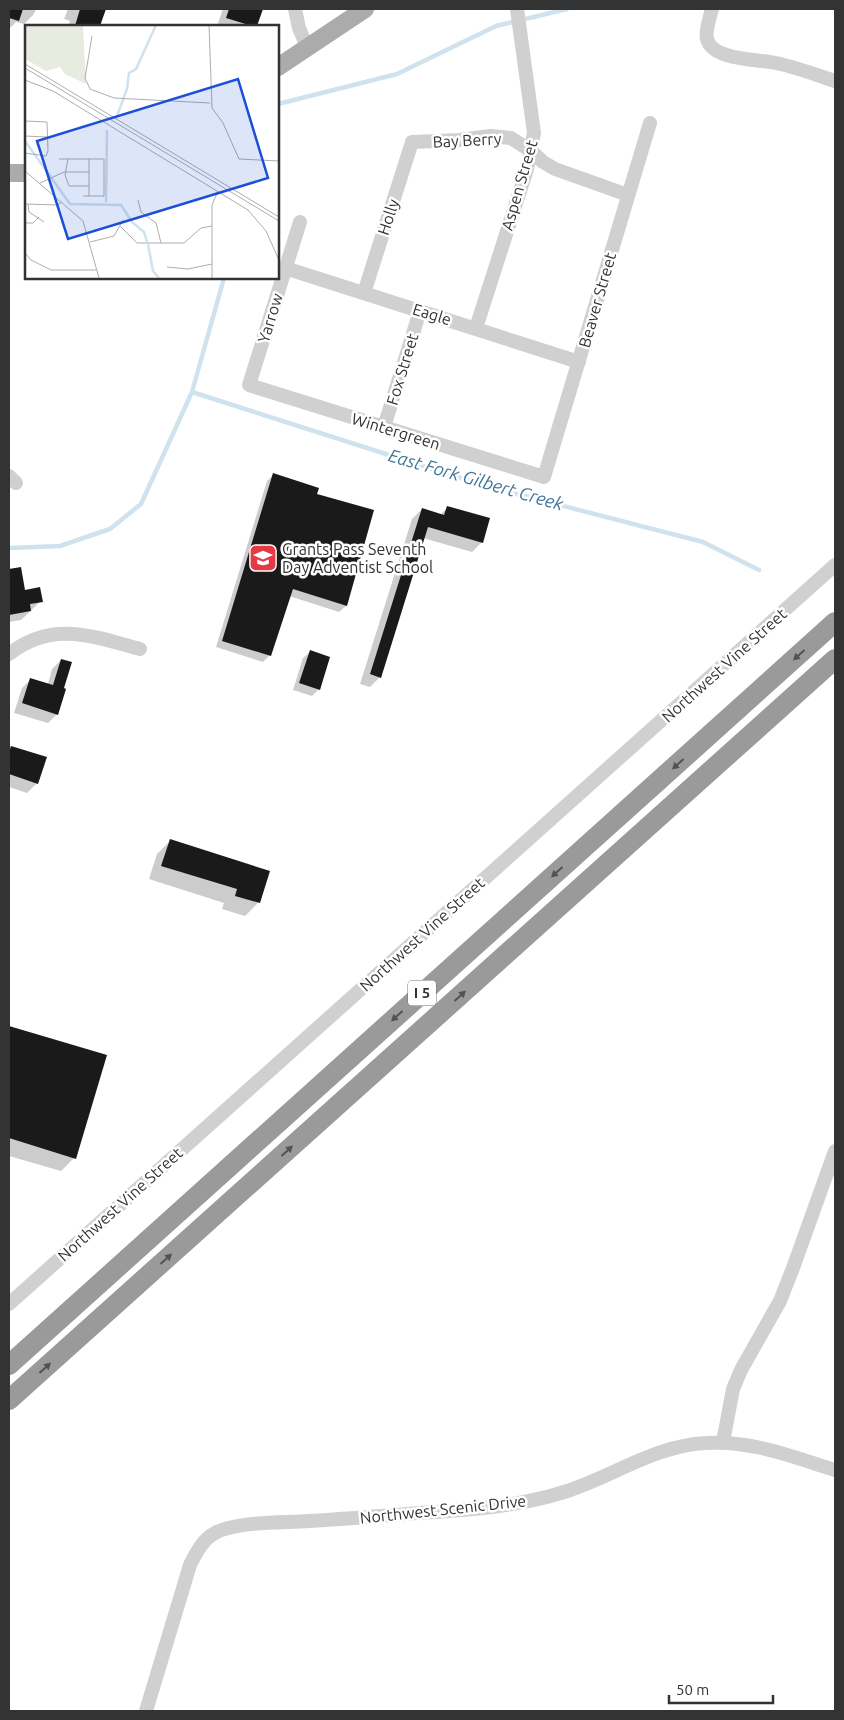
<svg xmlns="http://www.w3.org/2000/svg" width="844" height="1720" viewBox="0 0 844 1720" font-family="Ubuntu,sans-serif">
<rect width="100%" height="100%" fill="#fff"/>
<!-- shadow -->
<path fill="#0003" d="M9,9H36L34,14L24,24L16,22L9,29Z
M68,9H105L99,26H68L70,21L64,19Z
M223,9H262L256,26H217Z
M273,475L316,495L373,511L346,606L339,612L289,596L270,655L263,662L216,647L267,481Z
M447,508L482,542L472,552L423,538L380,677L370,687L360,684L412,519L422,509L440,515Z
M20,568L24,592L41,601L21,620L9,622V570Z
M310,652L319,689L312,696L293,690L303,658Z
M61,660L57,714L48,723L14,713L22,688L31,679L48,684L52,669Z
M9,746L45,758L37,783L27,793L9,787Z
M170,841L268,872L258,903L245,916L222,909L224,903L149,879L157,854Z
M9,1027L105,1056L74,1158L61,1171L9,1156Z"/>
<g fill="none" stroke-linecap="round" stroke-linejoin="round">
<!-- stream -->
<path stroke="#cfe2ee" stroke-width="4.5" d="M278,104L397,74L496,26L567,9
M192,392L486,486L703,542L759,570
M9,548L60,546L110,529L141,504L192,392L224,278"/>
</g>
<!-- building -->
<path fill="#1a1a1a" d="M9,9H23L19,21L9,18Z
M80,9H106L100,26H75Z
M229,9H263L257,26H252L226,18Z
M273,473L319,488L317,494L374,510L347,606L293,589L271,656L222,641Z
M447,506L490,518L483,543L428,527L381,678L370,674L422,508L444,515Z
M21,567L25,590L40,587L43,602L30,604L31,611L9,615V569Z
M310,650L330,657L320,690L299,683Z
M61,659L72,662L64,688L66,689L58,715L22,703L30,678L53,685Z
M11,746L47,757L38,784L9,774V753Z
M170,839L270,871L260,903L235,896L237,889L161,866Z
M9,1026L107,1055L76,1159L9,1138Z"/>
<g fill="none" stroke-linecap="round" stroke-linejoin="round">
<!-- minor -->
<path stroke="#d0d0d0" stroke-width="14" d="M295,9L299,28L307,47
M712,9C710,17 705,30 707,39C713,61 759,59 776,63C796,67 816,75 835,81
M300,222L249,385L544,477L650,123
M285,268L579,362
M364,293L412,142L460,140L490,136L511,138L531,151L543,162L555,169L628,195
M476,328L527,169L534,133L517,9
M384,427L420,311
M9,476L16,483
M9,654C52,620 92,636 140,649
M9,1304L835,565
M723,1442L733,1389L741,1370L780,1301L793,1268L835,1151
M146,1711L190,1565C196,1553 203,1539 215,1533C237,1521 283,1523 309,1521C345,1519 382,1516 418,1513C467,1510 517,1507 564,1492C612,1477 656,1445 706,1443C751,1440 793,1457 835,1470"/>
<!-- major -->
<path stroke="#ababab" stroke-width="18" d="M278,67L365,9
M9,173H26"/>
<!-- highway -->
<path stroke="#9a9a9a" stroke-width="20" d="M9,1365L835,622
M9,1400L835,659"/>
</g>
<!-- one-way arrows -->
<defs><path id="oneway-solid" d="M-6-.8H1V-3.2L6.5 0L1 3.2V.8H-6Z" transform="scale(1.25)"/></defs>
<g fill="#525252">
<use href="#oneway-solid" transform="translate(799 655) rotate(138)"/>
<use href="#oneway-solid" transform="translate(678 764) rotate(138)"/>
<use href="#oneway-solid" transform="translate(557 872) rotate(138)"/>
<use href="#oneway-solid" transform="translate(460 996) rotate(-42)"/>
<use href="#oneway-solid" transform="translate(397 1016) rotate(138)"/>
<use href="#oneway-solid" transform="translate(287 1151) rotate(-42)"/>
<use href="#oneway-solid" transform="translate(166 1259) rotate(-42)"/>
<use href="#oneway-solid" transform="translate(45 1368) rotate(-42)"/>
</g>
<!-- icons -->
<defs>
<symbol id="school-square" viewBox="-11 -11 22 22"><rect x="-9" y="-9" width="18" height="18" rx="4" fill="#e63946" stroke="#fff"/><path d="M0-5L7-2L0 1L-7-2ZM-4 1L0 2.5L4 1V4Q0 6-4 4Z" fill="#fff"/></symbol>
</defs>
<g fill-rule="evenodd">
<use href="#school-square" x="247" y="542" width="32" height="32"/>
</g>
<g text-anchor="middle" stroke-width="5" stroke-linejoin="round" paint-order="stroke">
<!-- shield labels -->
<rect fill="#fff" stroke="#707070" stroke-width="1" x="408" y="980.5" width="28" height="25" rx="4"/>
<g font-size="15" font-weight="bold" fill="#333">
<text x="422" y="998">I 5</text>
</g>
<!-- street labels -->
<g font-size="16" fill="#333" stroke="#fff">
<text transform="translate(467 140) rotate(-3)" y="6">Bay Berry</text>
<text transform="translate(519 185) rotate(-74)" y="6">Aspen Street</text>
<text transform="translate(388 217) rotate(-72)" y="6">Holly</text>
<text transform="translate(597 300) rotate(-74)" y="6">Beaver Street</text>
<text transform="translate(432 314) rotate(17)" y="6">Eagle</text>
<text transform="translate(270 318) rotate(-73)" y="6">Yarrow</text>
<text transform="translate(402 369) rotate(-73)" y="6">Fox Street</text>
<text transform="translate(396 431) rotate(17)" y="6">Wintergreen</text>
<text transform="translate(724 665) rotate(-42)" y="6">Northwest Vine Street</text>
<text transform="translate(422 934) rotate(-42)" y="6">Northwest Vine Street</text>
<text transform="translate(120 1204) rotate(-42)" y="6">Northwest Vine Street</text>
<text transform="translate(443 1509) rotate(-6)" y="6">Northwest Scenic Drive</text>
</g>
<!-- poi labels -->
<g font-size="16" fill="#333" stroke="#fff" text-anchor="start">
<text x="282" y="555">Grants Pass Seventh<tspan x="282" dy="18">Day Adventist School</tspan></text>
</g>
<!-- water labels -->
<g font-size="18" font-style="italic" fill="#3f7597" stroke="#fff">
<text transform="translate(476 480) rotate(16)" y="6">East Fork Gilbert Creek</text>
</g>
</g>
<!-- overview -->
<g transform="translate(25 25)">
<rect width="254" height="254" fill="#fff"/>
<path d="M0,0H58L61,59L40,49L35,42L21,46L0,34Z" fill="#e6ecdf"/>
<path fill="none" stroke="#cfe2ee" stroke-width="2.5" d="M92,91L102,64L104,48L111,44L131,0M0,116L45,179L96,180L107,197L119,207L122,217M81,177L82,105M123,219L128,246L134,253"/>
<path fill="none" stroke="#adadad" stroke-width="1" d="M184,0L187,83L198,98L214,134L254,136M67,11L60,53L65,64L89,73L185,78M0,39L254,192M0,43L254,196M0,55L28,66L223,185L241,206L254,235M0,96L22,97L23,126L21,131L0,128M0,111L22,112M34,134H79V171H58M43,134L40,150L44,161H64M0,146L58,196L74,253M15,158L39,147H64M64,171V134M113,175L116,187L131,198L136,218M0,179L32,180L37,177M3,179L4,187L19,197M0,198H8L14,192M95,201L112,218H159L176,203L187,201M65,217L89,211L98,195M0,228L6,235L26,245H71M142,242L163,244L187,239M187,253V180L193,166"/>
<path fill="#1d4ed8" fill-opacity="0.15" stroke="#1d4ed8" stroke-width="2.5" d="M213,54L243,153L43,214L12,116Z"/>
<rect width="254" height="254" fill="none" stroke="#333" stroke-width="2.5"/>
</g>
<!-- border -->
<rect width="844" height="1720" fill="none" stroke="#333333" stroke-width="20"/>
<!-- scale -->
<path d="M669 1695v8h104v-8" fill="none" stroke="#333333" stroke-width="2.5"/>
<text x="676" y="1695" font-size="15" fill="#333333" stroke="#ffffff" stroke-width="4" paint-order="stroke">50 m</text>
</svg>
